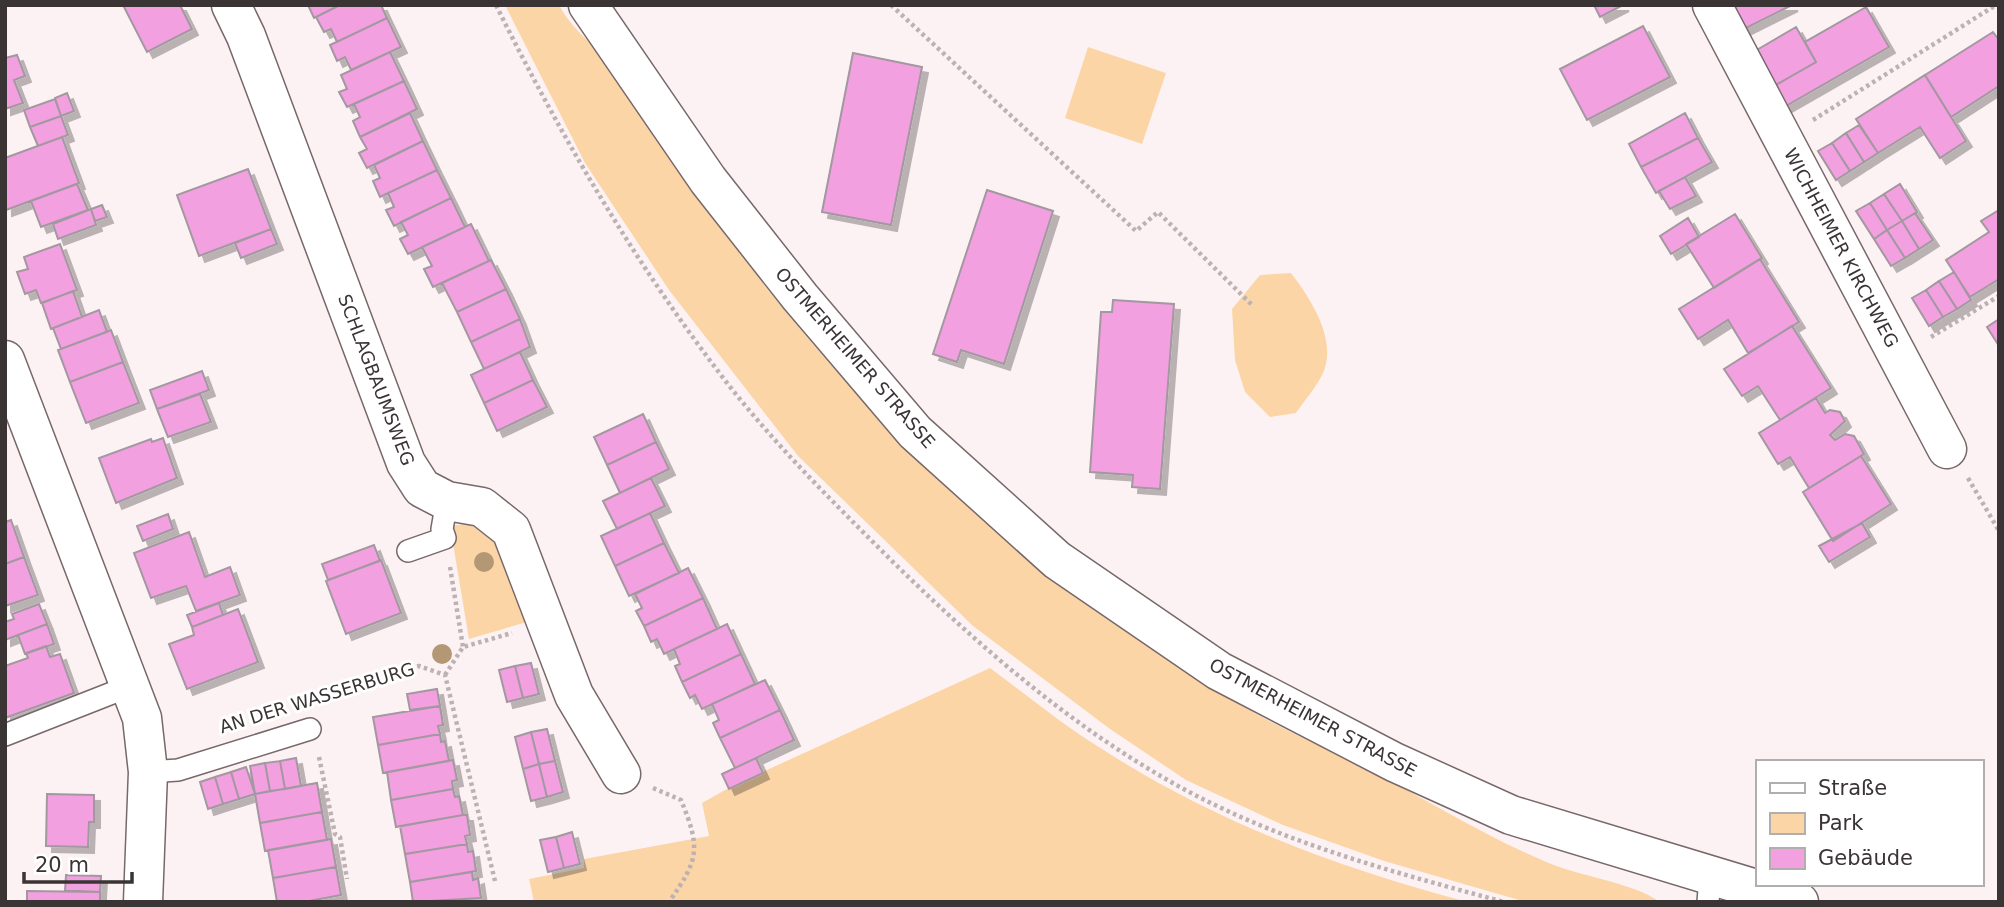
<svg xmlns="http://www.w3.org/2000/svg" width="2004" height="907" viewBox="0 0 2004 907" font-family="'DejaVu Sans',sans-serif">
<defs>
<filter id="shadow"><feDropShadow dx="6" dy="6" stdDeviation="0" flood-color="#0004"/></filter>
</defs>
<rect width="100%" height="100%" fill="#fdf2f3"/>
<!-- green -->
<path fill="#fcd5a7" d="M505,5H559C574,34 603,50 620,77C660,135 697,195 739,252C879,438 1055,600 1258,715C1294,735 1333,751 1369,770C1427,800 1483,835 1544,861C1577,876 1632,882 1660,902H1526L1384,861L1283,825L1186,780L1110,729L973,626L798,456L669,290L585,163Z
M1088,47L1166,73L1142,144L1065,118Z
M1291,273C1311,299 1340,343 1321,377C1314,390 1304,401 1296,413L1270,417L1245,392L1235,360L1232,309L1260,275Z
M465,524C508,531 516,585 530,621L469,639L450,526Z
M990,668C1027,695 1063,725 1102,749C1215,822 1339,868 1468,902H534L529,879L584,868V859L709,836L702,803L734,785Z"/>
<!-- building -->
<path fill="#f2a0e0" stroke="#a397a0" stroke-width="2" filter="url(#shadow)" d="M123,5H180L192,29L147,52Z
M308,5H340L314,18Z
M340,5H381L387,18L337,42L331,29L324,32L316,17Z
M1594,5H1623L1600,17Z
M1729,5H1792L1742,30Z
M1866,7L1889,47L1786,106L1774,86L1816,62L1805,42Z
M387,18L401,47L351,70L345,57L337,61L330,45Z
M1643,26L1670,77L1587,120L1560,69Z
M1796,27L1816,62L1774,86L1755,51Z
M1993,32L1999,40V86L1951,117L1925,75Z
M390,52L404,81L347,107L339,92L347,89L341,75Z
M853,53L922,67L891,225L822,212Z
M17,55L25,76L14,80L23,103L5,109V58Z
M1925,75L1966,141L1940,158L1920,127L1878,153L1856,119Z
M404,81L417,109L360,137L353,121L360,117L354,104Z
M67,93L74,111L61,116L55,98Z
M55,99L61,116L30,127L24,110Z
M410,113L423,141L367,168L359,153L367,149L360,137Z
M1685,113L1698,138L1641,167L1629,144Z
M61,116L68,135L38,146L30,127Z
M1859,125L1878,153L1864,162L1846,133Z
M1846,133L1864,162L1850,171L1832,143Z
M62,137L79,183L6,210L5,158Z
M1698,138L1712,162L1656,193L1641,167Z
M423,141L437,170L380,197L373,181L380,178L374,165Z
M1832,143L1850,171L1836,180L1818,151Z
M248,169L271,229L199,256L177,195Z
M437,170L451,198L394,226L386,210L394,207L388,193Z
M1685,177L1696,196L1670,209L1659,191Z
M77,184L88,210L41,227L31,201Z
M1900,184L1917,212L1902,221L1884,194Z
M987,190L1053,211L1004,364L961,350L957,362L933,354Z
M1884,194L1902,221L1887,230L1870,203Z
M451,198L465,227L408,254L400,239L408,235L401,222Z
M1870,203L1887,230L1874,239L1856,211Z
M102,205L107,217L95,221L91,209Z
M91,209L96,225L58,239L53,224Z
M1999,210V279L1970,297L1946,260L1989,232L1981,221Z
M1915,213L1933,240L1919,249L1902,221Z
M1735,214L1762,258L1714,288L1686,244Z
M1688,218L1699,237L1671,254L1660,236Z
M1902,221L1919,249L1905,258L1887,230Z
M471,224L489,261L433,287L424,269L432,266L422,247Z
M271,229L277,244L241,258L235,243Z
M1887,230L1905,258L1891,266L1874,239Z
M60,244L77,290L41,303L36,290L25,294L17,272L28,269L24,257Z
M1760,259L1799,322L1748,353L1728,320L1698,339L1679,309Z
M491,260L506,289L457,312L442,283Z
M1954,272L1971,300L1957,309L1939,281Z
M1939,281L1957,309L1943,317L1926,290Z
M506,289L520,319L471,342L457,312Z
M1926,290L1943,317L1929,326L1912,298Z
M73,291L82,317L51,329L42,303Z
M1113,300L1174,304L1160,489L1132,487L1133,475L1090,472L1101,312H1112Z
M99,310L107,332L61,349L53,328Z
M520,319L530,347L484,369L471,342Z
M1999,319V346L1987,327Z
M1792,326L1831,388L1780,420L1758,386L1742,396L1724,369Z
M111,330L123,362L70,382L58,350Z
M520,352L533,380L484,403L471,375Z
M123,362L139,403L86,423L70,382Z
M202,371L209,390L157,409L150,390Z
M533,380L547,407L497,431L484,403Z
M200,394L211,422L168,437L157,409Z
M1816,398L1825,413L1830,410L1840,412L1845,421L1830,435L1835,440L1845,434L1854,436L1864,454L1809,488L1790,457L1778,464L1759,433Z
M643,414L656,442L607,465L594,437Z
M163,438L177,478L116,503L99,458L151,439L152,442Z
M656,442L669,469L620,493L607,465Z
M1861,456L1891,504L1833,541L1803,492Z
M651,478L665,506L617,529L603,501Z
M650,513L664,543L615,566L601,536Z
M168,514L173,529L143,541L137,526Z
M11,520L24,557L5,564V522Z
M1862,523L1870,537L1829,562L1819,546Z
M189,532L205,577L230,567L240,595L196,611L186,586L151,598L134,553Z
M664,543L679,573L629,596L615,566Z
M374,545L380,561L328,580L322,564Z
M24,557L38,595L5,606V564Z
M381,560L401,613L346,634L326,581Z
M688,568L703,598L644,626L636,611L642,608L635,594Z
M703,598L717,629L664,654L657,639L651,642L644,626Z
M219,603L223,615L192,627L187,615Z
M39,604L47,624L5,640V622L14,619L12,614Z
M238,609L258,662L187,689L169,644L194,635L192,627Z
M47,624L54,644L25,654L18,635Z
M727,624L741,654L682,682L675,666L680,664L674,649Z
M46,646L50,657L60,654L74,693L5,718V666L28,658L26,653Z
M741,654L755,684L702,709L695,695L690,698L682,682Z
M531,663L539,694L523,698L515,666Z
M515,666L523,698L507,702L499,670Z
M765,680L780,710L720,738L713,723L719,720L712,704Z
M437,689L440,706L410,710L407,694Z
M440,706L443,725L438,726L440,734L378,745L373,717Z
M780,710L794,740L735,768L720,738Z
M547,729L555,761L539,764L531,732Z
M531,732L539,764L523,769L515,737Z
M440,734L441,742L445,741L449,761L383,773L378,745Z
M296,758L301,786L285,789L280,761Z
M756,758L763,773L729,789L722,774Z
M453,760L457,780L452,781L453,789L391,800L387,772Z
M280,761L285,789L270,791L265,763Z
M555,761L563,792L547,797L539,764Z
M265,763L270,791L255,794L250,766Z
M539,764L547,797L531,801L523,769Z
M246,767L255,794L239,799L231,772Z
M231,772L239,799L223,804L215,777Z
M215,777L223,804L208,809L200,782Z
M317,783L322,812L260,823L255,794Z
M453,789L455,797L459,796L463,815L396,827L391,800Z
M47,794L94,795V822H89L88,847L46,846Z
M322,812L327,840L265,851L260,823Z
M463,815H467L470,835L465,836L467,844L405,854L400,826Z
M572,832L580,864L564,868L556,837Z
M556,837L564,868L548,872L540,840Z
M331,839L336,867L273,878L268,850Z
M467,844L468,852L473,851L476,871L410,882L405,854Z
M336,867L341,895L304,902H277L273,878Z
M472,872L473,880L478,878L481,898L413,902L410,882Z
M66,875L101,876L100,892L65,891Z
M27,891L100,892V902H27Z"/>
<g fill="none" stroke-linecap="round" stroke-linejoin="round">
<defs>
<path id="service" d="M408,551L445,538L442,529L447,501
M5,735L130,686
M148,772L178,770L310,729
M1708,902L1710,877"/>
<path id="minor" d="M231,5L246,36L406,463L422,488L447,501L482,507L511,530L574,695L621,774
M1712,5L1947,449
M5,360L142,718L148,772L143,902"/>
<path id="tertiary" d="M588,5L708,180L800,297L915,432L1057,560L1219,671L1394,762L1511,815L1799,902"/>
</defs>
<!-- service casing -->
<use href="#service" stroke="#77686a" stroke-width="24"/>
<!-- minor casing -->
<use href="#minor" stroke="#77686a" stroke-width="41"/>
<!-- tertiary casing -->
<use href="#tertiary" stroke="#77686a" stroke-width="41"/>
<!-- path -->
<path stroke="#bcb2b3" stroke-width="4.5" stroke-dasharray="3.5 3.5" stroke-linecap="butt" d="M496,5C562,139 639,270 731,388C781,451 837,506 894,563C981,648 1073,728 1180,787C1282,843 1393,872 1504,902
M891,5L1136,231L1158,212L1252,305
M1813,120L1996,5
M1931,337L1999,296
M1968,478L1999,531
M450,567L463,647
M445,675L463,647L512,633
M310,699L419,666L445,675L495,881
M319,757L335,834L340,837L347,879
M653,788L681,800C701,849 699,859 669,902"/>
<!-- service -->
<use href="#service" stroke="#fff" stroke-width="21"/>
<!-- minor -->
<use href="#minor" stroke="#fff" stroke-width="38"/>
<!-- tertiary -->
<use href="#tertiary" stroke="#fff" stroke-width="38"/>
</g>
<!-- trees -->
<g fill="#b49774">
<circle cx="484" cy="562" r="10"/>
<circle cx="442" cy="654" r="10"/>
</g>
<g text-anchor="middle" stroke-width="6" stroke-linejoin="round" paint-order="stroke">
<!-- street labels -->
<g font-size="18" fill="#3b3435" stroke="#fff">
<text transform="translate(1841 248) rotate(62)" y="6">WICHHEIMER KIRCHWEG</text>
<text transform="translate(855 358) rotate(49)" y="6">OSTMERHEIMER STRASSE</text>
<text transform="translate(376 380) rotate(69)" y="6">SCHLAGBAUMSWEG</text>
<text transform="translate(317 698) rotate(-17)" y="6">AN DER WASSERBURG</text>
<text transform="translate(1313 718) rotate(28)" y="6">OSTMERHEIMER STRASSE</text>
</g>
</g>
<!-- border -->
<rect width="2004" height="907" fill="none" stroke="#3b3435" stroke-width="14"/>
<!-- legend -->
<rect x="1756" y="760" width="228" height="126" fill="#ffffff" stroke="#b1aeae" stroke-width="2"/>
<rect x="1770" y="783" width="35" height="10" fill="#ffffff" stroke="#b1aeae" stroke-width="2"/>
<text x="1818" y="795" font-size="21" fill="#3b3435">Straße</text>
<rect x="1770" y="813" width="35" height="21" fill="#fcd5a7" stroke="#b1aeae" stroke-width="2"/>
<text x="1818" y="830" font-size="21" fill="#3b3435">Park</text>
<rect x="1770" y="848" width="35" height="21" fill="#f2a0e0" stroke="#b1aeae" stroke-width="2"/>
<text x="1818" y="865" font-size="21" fill="#3b3435">Gebäude</text>
<!-- scale -->
<path d="M24 872v10h108v-10" fill="none" stroke="#3b3435" stroke-width="3.5"/>
<text x="35" y="872" font-size="21" fill="#3b3435" stroke="#ffffff" stroke-width="5" paint-order="stroke">20 m</text>
</svg>
